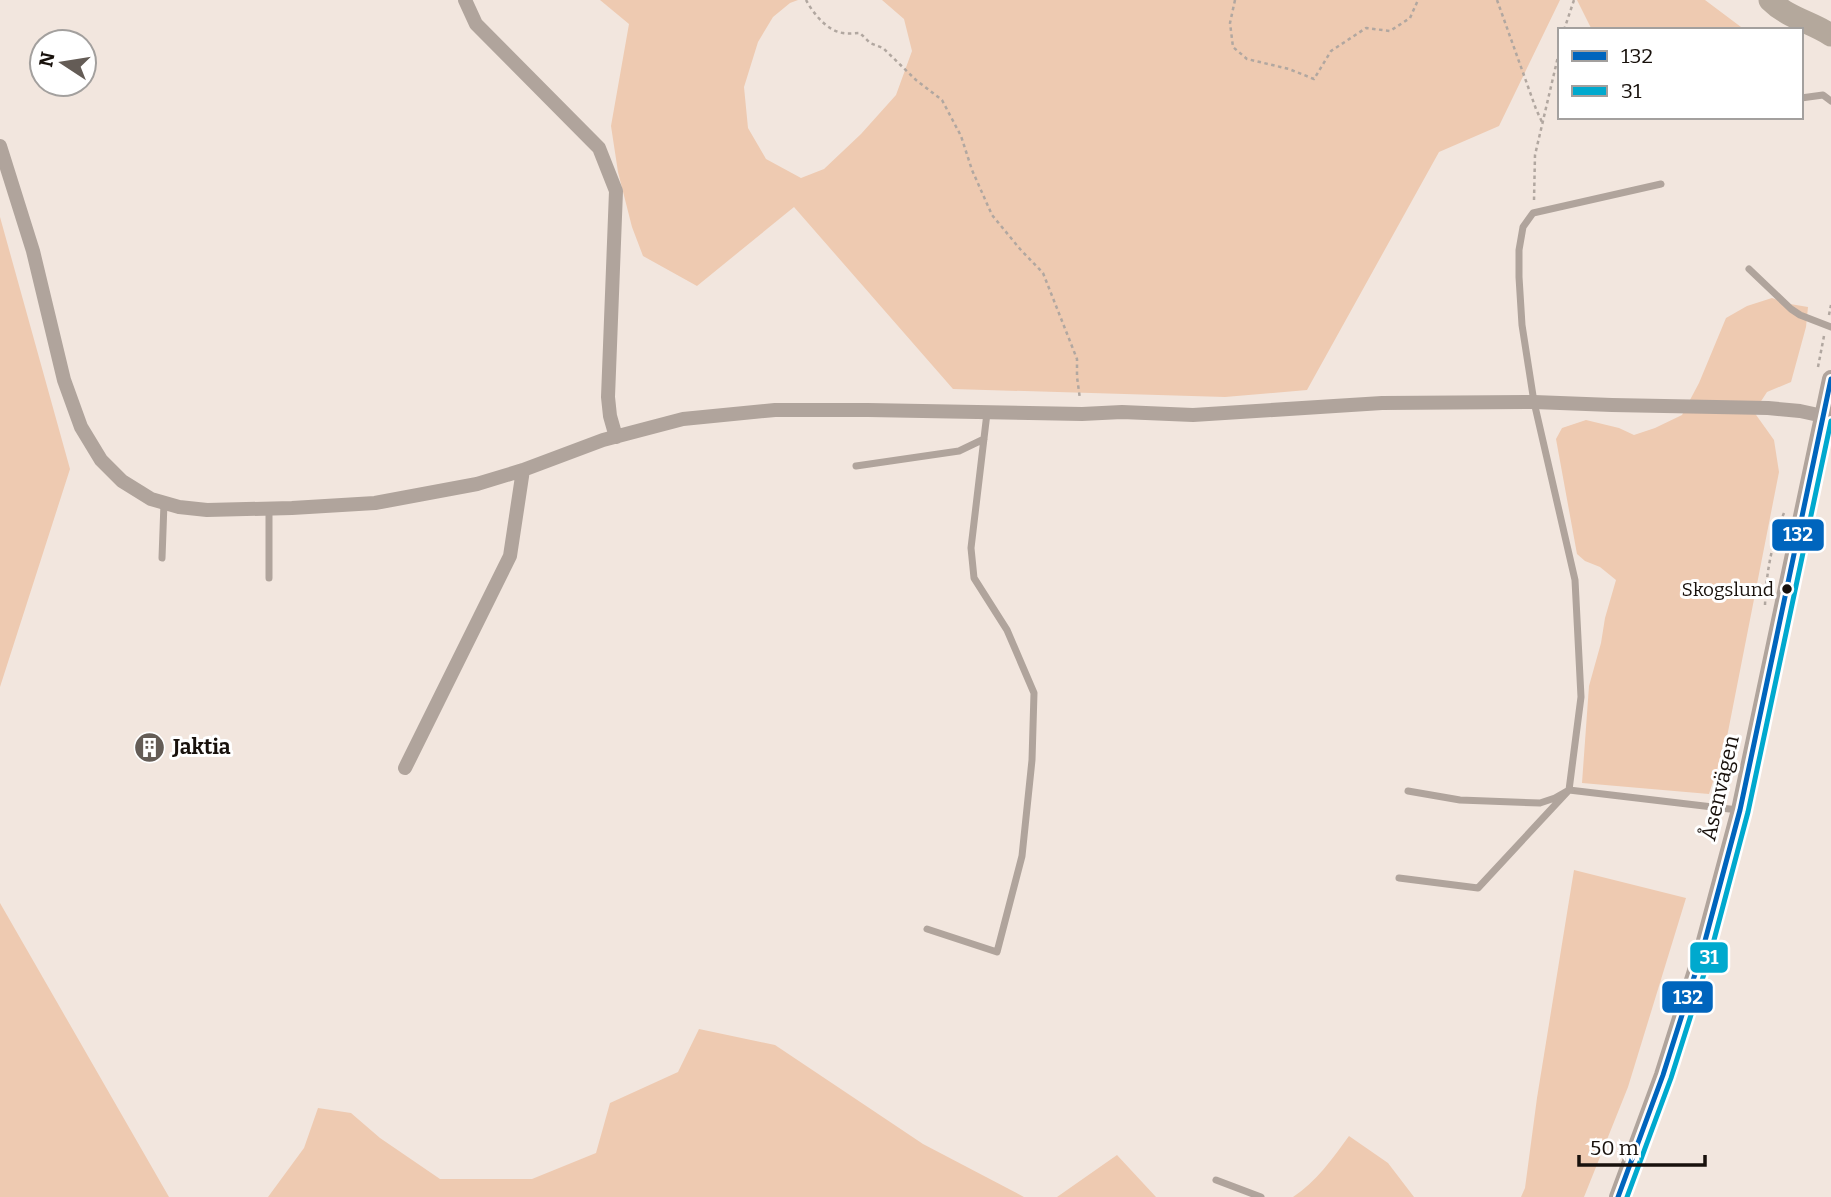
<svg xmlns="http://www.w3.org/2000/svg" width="1831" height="1197" viewBox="0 0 1831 1197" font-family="Bitter,serif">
<rect width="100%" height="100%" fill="#f2e6de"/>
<!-- green -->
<path fill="#eecab1" d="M600,0H798L790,3L773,17L758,42L744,87L748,128L766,159L801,178L824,169L861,134L896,95L912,51L904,19L882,0H1560L1499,126L1439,152L1307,390L1225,397L953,389L794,207L697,286L643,256L632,227L618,172L611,126L629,24Z
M1577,0H1705L1745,30H1592Z
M0,217L70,469L0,687Z
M1772,298L1790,304L1808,307L1806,327L1791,382L1767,392L1754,412L1774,440L1779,472L1726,742L1709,794L1582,783L1589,686L1601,643L1605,618L1616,580L1600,567L1585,561L1577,554L1556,439L1562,428L1586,420L1619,428L1634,435L1655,428L1682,415L1699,383L1726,318L1747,306Z
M1574,870L1686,898L1628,1087L1584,1197H1521L1525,1188L1537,1098Z
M0,903L169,1197H0Z
M699,1029L775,1045L923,1144L1024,1197H268L304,1148L318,1108L351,1113L380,1138L440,1179H532L596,1153L610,1103L678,1072Z
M1349,1136L1388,1163L1414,1197H1293C1316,1182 1333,1158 1349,1136Z
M1117,1155L1156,1197H1057Z"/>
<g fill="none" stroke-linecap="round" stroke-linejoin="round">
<!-- path -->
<path stroke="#b1a7a0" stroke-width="2.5" stroke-dasharray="3.5 3.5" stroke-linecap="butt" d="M806,0C813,13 827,31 843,33C849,34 855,33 860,33L870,43L883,48L916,80L942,100L961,136L972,170L992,215L1020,249L1043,273L1077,359V377L1080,399
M1235,0L1230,23L1233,47L1247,59L1289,69L1314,79L1331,51L1366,28L1390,31L1410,18L1418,0
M1497,0L1536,109L1542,122
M1564,30L1574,0
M1534,200L1535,155L1560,48
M1829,315L1831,305
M1818,367L1824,336
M1765,605C1766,574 1772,541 1784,513"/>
<!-- service -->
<path stroke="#b0a49c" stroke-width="7" d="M1801,98L1823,95L1831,101
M1749,269L1791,309L1800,315L1831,327
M856,466L959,451L984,439
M162,558L164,503
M269,578V509
M1408,791L1460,800L1540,803L1555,798L1569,790L1581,697L1575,580L1534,402L1522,325L1519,277V250L1523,227L1533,213L1661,184
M1399,878L1478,888L1569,790L1738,810
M927,929L997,952L1022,856L1032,760L1034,693L1007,630L974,578L971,548L987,413
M1216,1180L1261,1197"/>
<!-- minor -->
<path stroke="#b0a49c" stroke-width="14" d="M465,0L476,24L599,148L616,191L608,397L610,416L616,437
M0,146L33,251L64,380L81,427L101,460L122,481L151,499L179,507L207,510L292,508L375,503L477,484L523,470L603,440L683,419L775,410H868L1082,414L1122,412L1193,415L1382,403L1534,402L1612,405L1768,408L1800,411L1823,416
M405,768L510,556L523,470"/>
<!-- tertiary -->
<path stroke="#b0a49c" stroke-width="18" d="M1618,1197L1663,1075L1702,952L1740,810L1831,379"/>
<!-- trunk -->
<path stroke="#b4a89c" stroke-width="23" d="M1770,0C1788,18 1811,22 1831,35"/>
<defs>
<path id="bus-1" d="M1618,1197L1663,1075L1702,952L1740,810L1831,379"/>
<path id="bus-2" d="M1627,1197L1671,1078L1710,955L1748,812L1831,421"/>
</defs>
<!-- bus-1 casing -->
<use href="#bus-1" stroke="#fff" stroke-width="10"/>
<!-- bus-2 casing -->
<use href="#bus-2" stroke="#fff" stroke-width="10"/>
<!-- bus-1 -->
<use href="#bus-1" stroke="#0065bd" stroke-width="5"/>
<!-- bus-2 -->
<use href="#bus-2" stroke="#00a9ce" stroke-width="5"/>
</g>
<!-- icons -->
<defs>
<symbol id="building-disc" viewBox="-11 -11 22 22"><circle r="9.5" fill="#645c56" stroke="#fff"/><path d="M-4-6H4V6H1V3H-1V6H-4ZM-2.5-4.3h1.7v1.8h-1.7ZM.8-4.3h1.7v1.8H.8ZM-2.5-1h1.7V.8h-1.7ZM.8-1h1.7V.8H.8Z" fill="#fff"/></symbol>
</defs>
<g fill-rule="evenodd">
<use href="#building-disc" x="132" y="730" width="35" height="35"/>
</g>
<!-- markers -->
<circle fill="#18110c" stroke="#fff" stroke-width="2.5" cx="1787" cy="589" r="6"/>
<g text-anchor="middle" stroke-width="6" stroke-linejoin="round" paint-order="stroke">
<!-- bus labels -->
<g font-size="19" fill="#18110c" stroke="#fff" text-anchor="end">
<text x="1774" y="596">Skogslund</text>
</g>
<!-- poi labels -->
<g font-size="21" font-weight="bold" fill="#18110c" stroke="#fff" text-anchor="start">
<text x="173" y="754">Jaktia</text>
</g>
<!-- street labels -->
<g font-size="21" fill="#18110c" stroke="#fff">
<text transform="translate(1720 788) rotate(-77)" y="7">Åsenvägen</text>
</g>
</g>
<g stroke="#fff" stroke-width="2.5">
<rect x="1771" y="518" width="54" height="34" rx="7" fill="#0065bd"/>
<rect x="1689" y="941" width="40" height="33" rx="7" fill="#00a9ce"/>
<rect x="1661" y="980" width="53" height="34" rx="7" fill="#0065bd"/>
</g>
<g font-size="19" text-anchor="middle" font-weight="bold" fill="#fff">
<text x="1798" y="541">132</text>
<text x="1709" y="964">31</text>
<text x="1688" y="1004">132</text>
</g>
<!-- legend -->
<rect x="1558" y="28" width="245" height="91" fill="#ffffff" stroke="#a3a09e" stroke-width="2"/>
<rect x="1572" y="51" width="35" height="10" fill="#0065bd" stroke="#a3a09e" stroke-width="2"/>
<text x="1621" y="63" font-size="21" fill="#18110c">132</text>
<rect x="1572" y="86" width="35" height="10" fill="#00a9ce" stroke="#a3a09e" stroke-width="2"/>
<text x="1621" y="98" font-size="21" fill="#18110c">31</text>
<!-- north arrow -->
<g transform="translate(63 63) rotate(282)"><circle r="33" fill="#ffffff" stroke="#a3a09e" stroke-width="2"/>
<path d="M0-5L12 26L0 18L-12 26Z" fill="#645c56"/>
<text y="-10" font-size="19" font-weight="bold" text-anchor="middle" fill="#18110c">N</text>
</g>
<!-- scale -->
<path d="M1579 1155v10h126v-10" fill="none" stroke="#18110c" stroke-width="3.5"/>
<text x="1590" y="1155" font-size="21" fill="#18110c" stroke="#ffffff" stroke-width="5" paint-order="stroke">50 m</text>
</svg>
